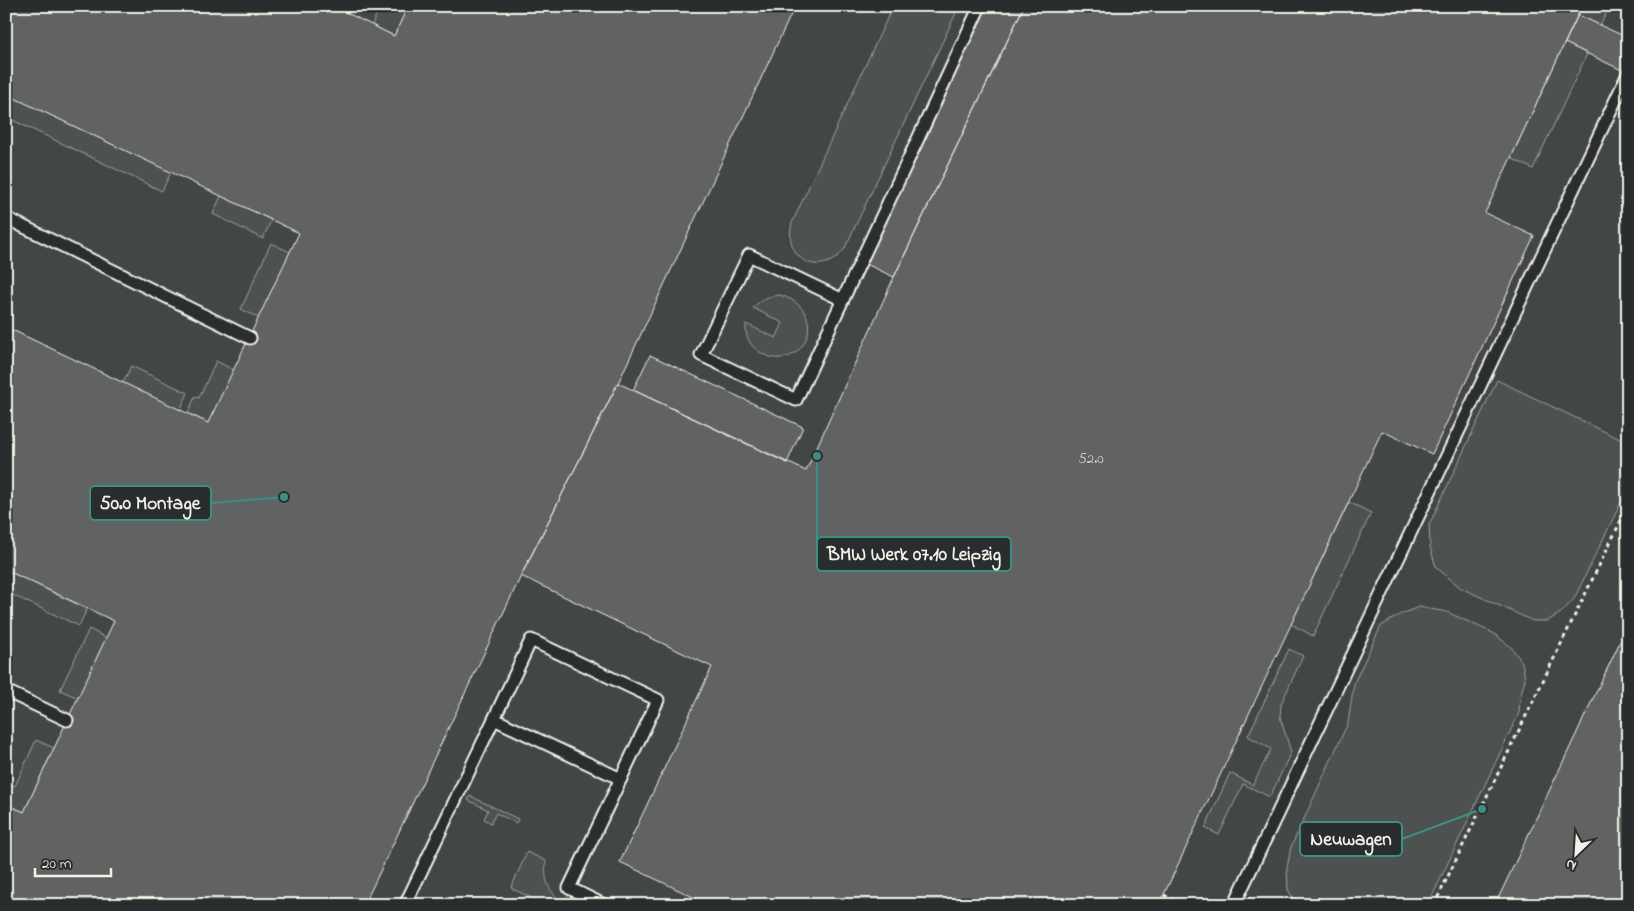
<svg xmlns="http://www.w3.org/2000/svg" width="1634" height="911" viewBox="0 0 1634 911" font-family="'Indie Flower',sans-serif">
<rect width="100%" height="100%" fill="#363939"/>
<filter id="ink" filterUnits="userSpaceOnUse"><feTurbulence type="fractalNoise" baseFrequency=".02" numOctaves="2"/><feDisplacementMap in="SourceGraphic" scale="10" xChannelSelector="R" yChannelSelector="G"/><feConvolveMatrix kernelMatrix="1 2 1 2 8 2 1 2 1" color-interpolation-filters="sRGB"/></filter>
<g filter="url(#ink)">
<!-- built -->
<path fill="#434645" d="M6,6H1628V905H6Z"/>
<!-- green -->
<path fill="#4e514f" stroke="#a1a19c" d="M383,6H408L394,36L372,25L379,8L382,9Z
M893,6H957V11L845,248C823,280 782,261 792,223Z
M1582,6H1613L1607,12L1600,25L1578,15Z
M1565,43L1587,54L1533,169L1511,158Z
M6,94L171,172L162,191L6,117Z
M221,196L271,220L263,239L213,214Z
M271,243L290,252L259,318L241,309Z
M780,295C837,312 798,382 757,350C748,343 745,335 746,324L776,338L783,323L753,308C761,299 768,296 780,295Z
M216,361L234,370L208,423L188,413L195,397L199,398Z
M131,366L188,393L180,410L123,383Z
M1497,380L1628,443V488L1574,599L1561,613L1547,621H1533L1461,588L1436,567L1430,547L1429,525Z
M1349,502L1371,513L1313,636L1291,624Z
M6,570L87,609L79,626L6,592Z
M1419,607L1447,612L1493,633L1511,647L1522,662L1525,679L1520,698L1519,713L1428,905H1298L1288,890L1287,868L1291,847L1348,723L1354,683L1381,626L1401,614Z
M89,629L106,638L78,698L60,690Z
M1289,649L1303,656L1281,704L1280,717L1291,752L1270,797L1243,784L1219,835L1205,828L1230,773L1253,785L1271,749L1248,736Z
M36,740L54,748L24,812L6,804V795L11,785L15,786Z
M470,796L518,819L516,823L496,813L491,823L484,819L488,810L468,800Z
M527,852L546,861C544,882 548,891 565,905H546L511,888Z"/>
<!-- building -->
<path fill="#616362" stroke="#f4f1e8" d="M10,6H333L394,36L408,6H795L618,383L521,576L364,905H6V804L24,812L114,621L6,570V327L208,423L299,233L6,94V14Z
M985,6H1024L894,277L864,263Z
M1024,6H1582L1485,213L1534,236L1432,454L1382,431L1159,905H710L620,862L712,667L521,576L618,383L806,471L894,277Z
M1578,15L1628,38V73L1565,43Z
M650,355L803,427L787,463L633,390Z
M1628,625V905H1495Z"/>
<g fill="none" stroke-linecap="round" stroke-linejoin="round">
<defs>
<path id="lane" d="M6,218L250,338
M843,300L749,255L701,355L796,400L980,6
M6,691L67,720
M405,905L494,719
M604,905L569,888L658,700L531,640L494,719L621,779
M1234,905L1628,74"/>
</defs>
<!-- lane casing -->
<use href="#lane" stroke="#f4f1e8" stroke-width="15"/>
<!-- path -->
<path stroke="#f4f1e8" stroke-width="3" stroke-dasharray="4 4" stroke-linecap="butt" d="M1164,895L1183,905
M1434,905L1628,506"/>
<!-- lane -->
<use href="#lane" stroke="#2a2d2e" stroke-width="11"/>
</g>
</g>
<g text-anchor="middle" stroke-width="4.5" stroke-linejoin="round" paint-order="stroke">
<!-- number labels -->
<g font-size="15" fill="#cfcec6">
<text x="1091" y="463">52.0</text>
</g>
</g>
<!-- callouts -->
<path fill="none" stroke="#3d8f86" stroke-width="2" d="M284 497L211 503M817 456L817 554M1482 809L1402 839"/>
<g fill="#3d8f86" stroke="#2a2d2e" stroke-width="2">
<circle cx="284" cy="497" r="5"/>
<circle cx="817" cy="456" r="5"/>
<circle cx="1482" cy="809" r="5"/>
</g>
<g fill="#2a2d2e" stroke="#3d8f86" stroke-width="2">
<rect x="90" y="486" width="121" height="34" rx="5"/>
<rect x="817" y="537" width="194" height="34" rx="5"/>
<rect x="1300" y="822" width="102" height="34" rx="5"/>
</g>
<g font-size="19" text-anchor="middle" font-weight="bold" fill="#f4f1e8">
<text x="150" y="509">50.0 Montage</text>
<text x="914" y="560">BMW Werk 07.10 Leipzig</text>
<text x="1351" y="845">Neuwagen</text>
</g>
<!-- margin -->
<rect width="1634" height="911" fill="none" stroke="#2a2d2e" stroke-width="25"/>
<rect x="12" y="12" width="1609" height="886" fill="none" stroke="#f4f1e8" stroke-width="2" filter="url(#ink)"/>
<!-- north arrow -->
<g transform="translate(1576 854) rotate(205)" stroke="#2a2d2e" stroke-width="4" paint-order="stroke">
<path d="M0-4L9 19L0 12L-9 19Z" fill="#f4f1e8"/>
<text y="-8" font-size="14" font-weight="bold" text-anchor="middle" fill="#f4f1e8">N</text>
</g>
<!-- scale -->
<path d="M35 868v8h76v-8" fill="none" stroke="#f4f1e8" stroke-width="2.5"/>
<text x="42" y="868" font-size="15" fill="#f4f1e8" stroke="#2a2d2e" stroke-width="4" paint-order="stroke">20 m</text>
</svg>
